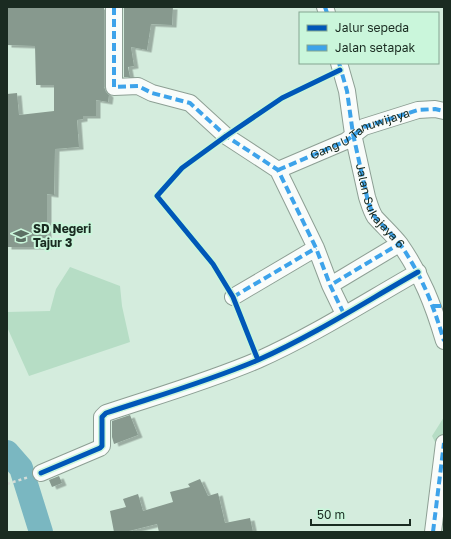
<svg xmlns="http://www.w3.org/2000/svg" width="451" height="539" viewBox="0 0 451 539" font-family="'Golos Text',sans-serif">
<defs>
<filter id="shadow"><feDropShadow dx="4.5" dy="2.5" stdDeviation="0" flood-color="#0004"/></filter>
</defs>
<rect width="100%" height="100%" fill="#d4ecdd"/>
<!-- green -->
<path fill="#b6ddc5" d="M70,267L120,286L122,306L130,342L29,376L7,327V312L50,311L56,289Z
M444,417V437L435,442L432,436Z"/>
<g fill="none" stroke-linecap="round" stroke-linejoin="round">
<!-- river -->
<path stroke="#7ab7c1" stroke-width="24" d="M7,452L21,468L41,532"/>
</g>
<!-- building -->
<path fill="#87998e" filter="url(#shadow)" d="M7,7H104V87L106,92L109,95L108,102L96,100V116H83V119L77,120L79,147L55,149L54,195L47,194V247H7V94L17,93L19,115L54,111V85H36L35,46L7,45Z
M124,7H173L172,25L151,24L147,50L131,47L134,66L128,67L130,77H124Z
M130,415L138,435L114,444L112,437V421Z
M59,476L62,483L52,487L49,480Z
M200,479L208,496L218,493L225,523L250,518L253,532H159L157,524L125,532H114L110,511L126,507L123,499L138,494L143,511L173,502L170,492L190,487L188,484Z"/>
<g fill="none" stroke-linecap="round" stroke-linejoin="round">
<defs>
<path id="minor" d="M114,7V87L138,86L152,93L190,103L226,136L278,170L316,248L330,285L344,314
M325,7L327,13
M339,63L347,91L353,134L367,197C369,203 371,211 375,217C383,226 392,234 400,244C422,276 433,304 444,341
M278,170L346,141L364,127L418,110L435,109L444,111
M334,283L399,244
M233,297L316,248
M41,473L100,448L102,446V417L106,413C157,396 209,381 258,360C314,335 365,302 418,272
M433,532L444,443"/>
</defs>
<!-- minor casing -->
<use href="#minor" stroke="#8d9f94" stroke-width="18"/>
<!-- path -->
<path stroke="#d5ddd8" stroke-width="2.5" stroke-dasharray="3 3" stroke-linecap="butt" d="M7,484L29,477"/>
<!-- minor -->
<use href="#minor" stroke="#f9fcfa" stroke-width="16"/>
<!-- quiet -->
<g stroke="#3da3ea" stroke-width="4" stroke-dasharray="8 4" stroke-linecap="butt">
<path d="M114,7V87L138,86L152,93L190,103L226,136L278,170L316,248L330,285L344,314"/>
<path d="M325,7L327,13"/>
<path id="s1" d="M339,63L347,91L353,134L367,197C369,203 371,211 375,217C383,226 392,234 400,244C422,276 433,304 444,341"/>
<path id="s2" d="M278,170L346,141L364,127L418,110L435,109L444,111"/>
<path d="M334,283L399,244"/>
<path d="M233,297L316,248"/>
<path d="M433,306H444"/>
<path d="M433,532L444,443"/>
</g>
<defs>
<path id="cycleway" d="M258,360L233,297L213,264L157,196L182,168L226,136L282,98L340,70
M41,473L100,448L102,446V417L106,413C157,396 209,381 258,360C314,335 365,302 418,272"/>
</defs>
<!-- cycleway casing -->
<use href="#cycleway" stroke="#caf6db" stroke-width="8"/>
<!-- cycleway -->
<use href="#cycleway" stroke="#0057b8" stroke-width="5"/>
</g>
<!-- icons -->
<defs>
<symbol id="school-bare" viewBox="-9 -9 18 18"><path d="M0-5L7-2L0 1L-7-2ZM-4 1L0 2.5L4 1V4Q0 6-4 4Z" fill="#5b6f63" stroke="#caf6db" stroke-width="2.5" paint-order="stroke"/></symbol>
</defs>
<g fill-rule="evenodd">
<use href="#school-bare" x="10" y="225" width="22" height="22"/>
</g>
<g text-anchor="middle" stroke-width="4" stroke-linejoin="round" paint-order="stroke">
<!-- street labels -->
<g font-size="12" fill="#1a2b21" stroke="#caf6db">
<text dy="4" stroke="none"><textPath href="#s2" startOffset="90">Gang U Tanuwijaya</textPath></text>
<text dy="4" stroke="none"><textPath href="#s1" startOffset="151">Jalan Sukajaya 6</textPath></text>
</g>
<!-- poi labels -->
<g font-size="12" font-weight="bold" fill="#1a2b21" stroke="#caf6db" text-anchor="start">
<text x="33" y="233">SD Negeri<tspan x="33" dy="14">Tajur 3</tspan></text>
</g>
</g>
<!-- border -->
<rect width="451" height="539" fill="none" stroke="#1a2b21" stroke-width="16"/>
<!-- legend -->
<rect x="299" y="12" width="140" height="52" fill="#caf6db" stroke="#84a591"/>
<rect x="307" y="25" width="20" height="6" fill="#0057b8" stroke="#84a591"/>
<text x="335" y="32" font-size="12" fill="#1a2b21">Jalur sepeda</text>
<rect x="307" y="45" width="20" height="6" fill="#3da3ea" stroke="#84a591"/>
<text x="335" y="52" font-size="12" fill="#1a2b21">Jalan setapak</text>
<!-- scale -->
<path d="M311 519v6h99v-6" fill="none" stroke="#1a2b21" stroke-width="2"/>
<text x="317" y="519" font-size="12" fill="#1a2b21" stroke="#caf6db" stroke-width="3" paint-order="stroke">50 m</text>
</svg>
